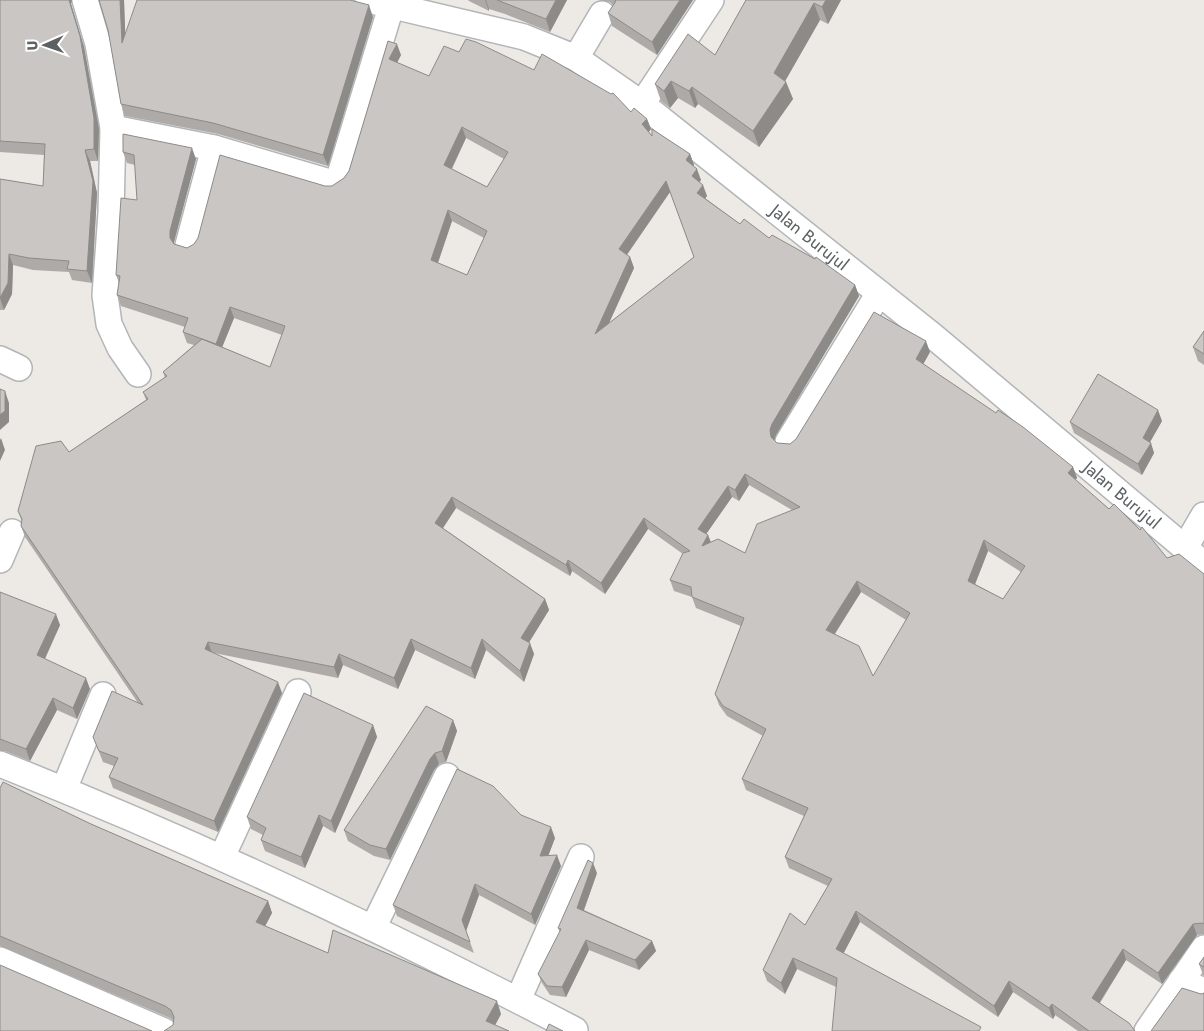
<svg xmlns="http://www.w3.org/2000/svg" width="1204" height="1031" viewBox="0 0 1204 1031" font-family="Jost,sans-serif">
<rect width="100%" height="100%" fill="#ede9e4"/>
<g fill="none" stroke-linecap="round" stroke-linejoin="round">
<defs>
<g id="minor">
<path d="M85,0L98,44L113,128L111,213L105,295L109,324L120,348L138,374"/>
<path id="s1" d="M368,0L524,37L576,58L642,104L933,336L1204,564"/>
<path d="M576,58L602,14"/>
<path d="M642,104L711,0"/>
<path d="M113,128L214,148L333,183L339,178L391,7"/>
<path d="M188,245L214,148"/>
<path d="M0,359L19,368"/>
<path d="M788,442L879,293"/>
<path d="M1186,546L1204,515"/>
<path d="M0,560L12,532"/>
<path d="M0,764C196,842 388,932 575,1030"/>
<path d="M64,789L103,695"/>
<path d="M222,857L298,692"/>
<path d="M373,928L447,776"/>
<path d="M0,960L164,1031"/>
<path d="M1181,981L1204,991"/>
<path d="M518,1000L581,857"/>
<path d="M1147,1031L1204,948"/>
</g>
</defs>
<!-- minor casing -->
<use href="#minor" stroke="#b2b6b8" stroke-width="28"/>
<!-- minor -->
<use href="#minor" stroke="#fff" stroke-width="25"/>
</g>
<!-- wall -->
<path fill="#aeaaa8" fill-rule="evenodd" d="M0,0L71,4L84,47L99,129L98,161H90L97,193L92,283L72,280L69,272L33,270L13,265L12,294L4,310H0V179L43,186L44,155L0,152Z
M99,0H124L125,33L373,17L328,166L218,134L125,116L121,104L108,30Z
M468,0H567L550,32L505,14L489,9V11L469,1Z
M598,0H693L657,55L612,26L608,13L613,5L610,2Z
M746,0H841L828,24L820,20L785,81L786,82L793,99L759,147L698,104L695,108L678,98L670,108L661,101L655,84L715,55Z
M388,41L401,55L397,63L429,76L459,52L534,70L647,119L651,129L649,132L652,136L690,154L694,165L693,166L701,180L699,182L707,196L705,198L740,224L769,238L855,285L859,296L776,435L774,440L777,443L790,444L930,352L923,364L1073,467L1077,478L1075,480L1167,558L1204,574V934L1197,935L1162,984L1126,960L1100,1003L1135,1031H1078L1055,1015L1053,1019L1013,992L998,1017L860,922L843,954L836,987L797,969L785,994L767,981L763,970L805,925L828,886L789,868L785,857L804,816L746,790L742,779L763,736L727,716L719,705L715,694L741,626L696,608L692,597L674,591L670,580L683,554L648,529L605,594L572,571L570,576L456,508L443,528L545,599L549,610L529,642L534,654L524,682L486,650L475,679L415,650L398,689L343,665L338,678L214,653L282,693L218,832L113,788L109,777L114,766L103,762L93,737L138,703L25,537L21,526L22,522L18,511L69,452L146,400L143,392L165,378L163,372L194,345L187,343L183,332L185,327L121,306L117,295L119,283L116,275L137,200L135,165L127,163L123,152L196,159L174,242V244L187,248L325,186H332L344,178L349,171ZM466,138L504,159L487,187L452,169ZM670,192L694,257L609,323L634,268L630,257L627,255ZM452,221L484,238L467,275L438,263ZM234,318L282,335L270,367L222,347ZM749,485L792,510L745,553L711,542L708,535L706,534L732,497L739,501ZM988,551L1021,572L1003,599L975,584ZM861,592L906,620L873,676L835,634Z
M1204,331V365L1198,361L1193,347Z
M1162,421L1150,442L1154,453L1142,475L1074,433L1070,422Z
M0,592L60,625L45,659L90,689L77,719L57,710L30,761L5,751H0Z
M453,720L457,731L446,762L439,764L434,770L390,860L374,856L348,841L344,830Z
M373,725L377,737L335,833L323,826L305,868L265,851L261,840L263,835L251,829L247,817Z
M0,788L91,824L268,901L272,913L265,926L328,953L501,1014L495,1025H173V1020L170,1018L0,946Z
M521,815L555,838L548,856L561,866L535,925L479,895L466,931L474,953L397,916L393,905Z
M597,873L584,910L652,941L656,951L639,970L589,950L566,997L550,995L542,983L538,974L560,933L558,928Z
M1204,957V976L1203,975L1199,964Z"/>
<!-- shaded-wall -->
<path fill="#8d8b88" d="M69,0H72L71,4L84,47L99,129L98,161L94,149Z
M120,0H124L126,54L122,43Z
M485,0H486L489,9V11Z
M556,0H567L550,32L546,19Z
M680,0H693L657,55L652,42Z
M826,0H841L828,24L822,7Z
M814,3L820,20L780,90L774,73Z
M369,5L373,17L328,166L323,155Z
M397,44L401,55L393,70L389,59Z
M671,81L678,98L670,108L664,91Z
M786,82L793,99L759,147L753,131Z
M692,87L698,104L695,108L689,91Z
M647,119L651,129L646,135L642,124Z
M462,127L466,138L448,176L444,165Z
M192,148L196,159L174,242V249L170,238V231Z
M85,150L90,161L97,193L92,283L87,271Z
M690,154L694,165L690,171L686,160Z
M697,169L701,180L696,187L692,176Z
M666,181L670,192L623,260L619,249Z
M703,185L707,196L701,204L697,193Z
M448,210L452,221L435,271L431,260Z
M9,254L13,265L12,294L4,310L0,298Z
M630,257L634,268L599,345L595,334Z
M855,285L859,296L776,435L774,441L771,437L770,430L772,424Z
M230,307L234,318L219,355L216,344Z
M926,341L930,352L920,370L916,359Z
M5,391L9,403V422L0,430V415Z
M1158,410L1162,421L1146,449L1143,438Z
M1,438L5,450L0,461V440Z
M1151,443L1154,453L1142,475L1138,464Z
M1073,467L1077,478L1072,484L1068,473Z
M745,474L749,485L739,501L735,490Z
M728,486L732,497L702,540L698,529Z
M452,497L456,508L439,534L435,523Z
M644,518L648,529L605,594L601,583Z
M708,535L712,546H702Z
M984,540L988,551L972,592L968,581Z
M568,560L572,571L570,576L566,565Z
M857,581L861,592L830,641L826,630Z
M545,599L549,610L525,649L521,638Z
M56,614L60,625L41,667L37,655Z
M411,639L415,650L398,689L394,678Z
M482,639L486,650L475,679L471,668Z
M208,642L212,653L205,649Z
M530,643L534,654L524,682L520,671Z
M339,654L343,665L338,678L334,667Z
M86,678L90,689L77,719L73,708Z
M278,682L282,693L218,832L214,821Z
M53,698L57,710L30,761L26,749Z
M453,720L457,731L446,762L442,751Z
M373,725L377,737L335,833L331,821Z
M435,753L439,764L434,770L390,860L386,849L430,759Z
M319,815L323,826L305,868L301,857Z
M551,827L555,838L544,867L540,856Z
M557,855L561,866L535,925L531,914Z
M593,863L597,873L581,918L577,908Z
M475,884L479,895L466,931L462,920Z
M268,901L272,913L261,934L256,922Z
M856,911L860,922L840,960L836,949Z
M1193,924L1197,935L1162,984L1158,973Z
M586,940L589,950L566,997L562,987Z
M652,941L656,951L639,970L635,960Z
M1123,949L1126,960L1096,1008L1092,998Z
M793,958L797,969L785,994L781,983Z
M1009,981L1013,992L998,1017L994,1006Z
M497,1001L501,1014L492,1031L486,1021Z
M1052,1004L1055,1015L1053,1019L1049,1008Z"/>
<!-- building -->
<path fill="#cac6c3" stroke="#8d8b88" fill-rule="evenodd" d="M0,0H69L80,36L94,118V149L85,150L93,181L87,271L67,269L69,261L29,258L9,254L8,283L0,298V179L43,186L45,144L0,141Z
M99,0H120L122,43L137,0H350L369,5L323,155L213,123L121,104L108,30Z
M497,0H556L546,19Z
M615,0H680L652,42L608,13L616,1Z
M746,0H826L822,7L814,3L774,73L786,82L753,131L692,87L689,91L671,81L664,91L655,84L688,34L715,55Z
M466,39L476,42L534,70L542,54L611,94L613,93L631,112L634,108L647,119L642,124L652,136V129L690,154L686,160L697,169L692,176L703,185L697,193L740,224L744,219L769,238L772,235L815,259L816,257L855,285L772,424L770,430L771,437L777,443L790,444L796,439L874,312L926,341L916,359L996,413L998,410L1023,427L1073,467L1068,473L1109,509L1114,504L1140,530L1142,527L1167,558L1179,554L1204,574V924L1202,923L1193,924L1158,973L1123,949L1092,998L1129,1023L1135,1031H1089L1052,1004L1049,1008L1009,981L994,1006L856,911L836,949L981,1027L979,1031H832L837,978L793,958L781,983L763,970L790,913L805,925L832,879L785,857L808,808L742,779L766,729L723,706L715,694L744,618L692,597L691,587L670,580L683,553L690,551L644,518L601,583L568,560L566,565L452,497L435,523L545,599L521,638L530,643L520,671L482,639L471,668L411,639L394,678L339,654L334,667L208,642L205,649L278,682L214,821L109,777L118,758L99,751L93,737L112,691L143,705L21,526L22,519L18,511L36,446L61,441L69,452L148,399L143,392L167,376L163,372L202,339L270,367L285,326L230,307L216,344L183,332L188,318L117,295L120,276L116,275L121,198L137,200L134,155L123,152V134L192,148L170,231V238L174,244L187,248L194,244L198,238L220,155L325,186H332L344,178L349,171L388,41L397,44L389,59L429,76L444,46L459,52ZM462,127L508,152L487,187L444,165ZM666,181L694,257L595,334L630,257L619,249ZM448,210L487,231L467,275L431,260ZM745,474L800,507L757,524L745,553L718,539L702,546L708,535L698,529L728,486L735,490ZM984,540L1025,566L1003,599L968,581ZM857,581L910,613L873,676L859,646L826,630Z
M1204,331V354L1193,347Z
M1098,374L1158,410L1143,438L1151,443L1138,464L1070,422Z
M0,389L5,391V411L0,415Z
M0,592L56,614L37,655L86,678L73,708L53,698L26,749L0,739Z
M304,693L373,725L331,821L319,815L301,857L261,840L266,828L247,817Z
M426,706L453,720L442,751L435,753L430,759L386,849L370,845L344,830Z
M457,769L493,786L521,815L551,827L540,856L557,855L531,914L475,884L462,920L470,942L393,905Z
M3,782L91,824L268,901L256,922L328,953L333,930L497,1001L486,1021L509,1031H164L173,1025L174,1017L171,1010L165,1006L0,936V788Z
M588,860L593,863L577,908L652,941L635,960L586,940L562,987L547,986L538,974L561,929L558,928Z
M1204,957V967L1199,964Z
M0,965L152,1031H0Z
M1182,988L1201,994L1204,993V1031H1151Z
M549,1024L563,1031H546Z"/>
<g text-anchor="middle" stroke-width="4.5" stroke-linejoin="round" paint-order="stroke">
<!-- street labels -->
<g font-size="18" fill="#5c6163" stroke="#fff">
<text dy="6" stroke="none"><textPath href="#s1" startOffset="511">Jalan Burujul</textPath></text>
<text dy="6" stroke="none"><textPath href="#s1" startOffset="916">Jalan Burujul</textPath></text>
</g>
</g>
<!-- north arrow -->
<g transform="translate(45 45) rotate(268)" stroke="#ffffff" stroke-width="4" paint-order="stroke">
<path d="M0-4L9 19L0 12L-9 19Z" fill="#5c6163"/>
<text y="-8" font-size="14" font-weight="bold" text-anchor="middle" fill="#5c6163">U</text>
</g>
</svg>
